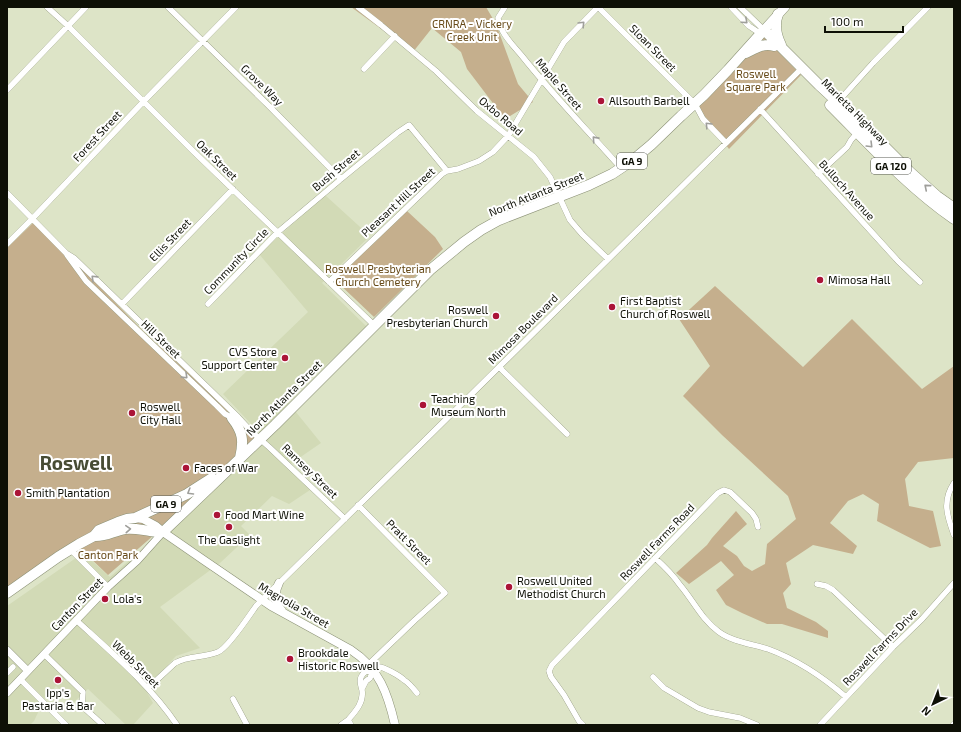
<svg xmlns="http://www.w3.org/2000/svg" width="961" height="732" viewBox="0 0 961 732" font-family="'Exo 2',sans-serif">
<rect width="100%" height="100%" fill="#dde4c7"/>
<!-- built -->
<path fill="#d2dab6" d="M325,195L370,236L322,283L367,327L287,401L321,443L286,467L310,490L289,504L272,496L241,526L250,535L220,563L160,607L200,648L176,656L145,689L153,703L133,725H126L88,689L73,703L56,686L44,700L34,721L30,725H7V606L83,553L110,577L267,441L223,394L308,312L259,254Z"/>
<!-- green -->
<path fill="#c5af8d" d="M351,7H486L496,24L518,84L533,102L505,119L467,69L461,52L432,28L413,52Z
M761,34L801,75L729,149L695,104Z
M407,211L435,237L443,249L374,317L335,280Z
M35,221L144,332L257,436L162,528L108,575L88,556H84V553L76,545L41,563L7,590V248Z
M715,286L803,367L852,319L922,389L954,366V458L918,462L905,479L909,506L933,511L941,546L930,548L877,521L879,504L863,494L848,501L830,523L857,546L853,554L813,545L786,563L791,584L783,593L787,608L816,622L828,631V638L782,624H767L742,613L726,605L716,590L734,575L721,561L689,584L676,573L707,545L712,538L736,511L747,524L723,546L737,556L744,566L752,571L765,564L767,544L796,519L788,496L722,435L683,396L710,366L679,319Z"/>
<g fill="none" stroke-linecap="round" stroke-linejoin="round">
<defs>
<path id="minor" d="M47,7L68,26L194,152L375,326
M168,7L268,105L341,179
M358,7L381,25L436,71L477,111L534,157L550,177L570,220L582,234L608,259
M505,7L498,18C500,33 513,45 522,56C553,95 588,131 621,168
M598,7L695,104L703,119L726,143
M731,7L749,26L761,34
M740,7L764,30
M364,69L395,36
M7,90L86,7
M836,104L873,63L928,7
M760,109L898,261L920,282
M818,174L847,147L851,140L858,132
M7,193L66,253L74,258L238,417L251,431L269,447L345,519
M7,244L32,219L144,101L236,7
M67,255L86,281L217,406L225,414L233,418
M329,282L442,174L447,171L458,169L479,161L493,152L508,136L564,42L598,7
M122,304L233,189
M208,304L278,232L341,179L397,133L409,125L447,171
M499,367L567,434
M954,483C942,501 947,516 954,535
M358,505L445,593L415,620L369,664
M70,549L108,587
M655,558C664,566 673,575 680,585C693,600 702,620 719,632C733,642 752,644 768,649C798,660 823,677 846,697
M817,584L826,586L833,590L893,647
M76,620C112,653 150,685 177,725
M44,654L83,692L82,706L103,725
M7,673L13,667
M653,677L664,688L698,708L709,712L740,718L757,725
M20,679L66,725
M148,688L175,663C189,655 204,658 218,652C228,648 249,616 256,606L262,600L420,445L798,72
M362,689L366,681L370,678L373,670
M233,699L247,725
M341,725L348,720
M351,725L348,720C356,711 364,702 362,690C361,685 359,682 361,677C364,671 367,671 373,670C375,669 377,668 379,667C384,667 400,676 404,680C409,683 413,688 417,693
M583,725L579,721L564,695L551,677L549,671L552,665L718,493L724,490L730,492L752,513L756,519L758,527
M820,725L893,647L922,619L954,583
M953,725L954,724"/>
<path id="tertiary" d="M7,650L28,671
M7,693L108,587L137,561L163,532"/>
<path id="secondary" d="M135,518L143,519L156,526L163,532L205,561L271,606L351,650C379,668 388,694 395,725
M279,583C274,593 274,602 282,611"/>
<path id="primary" d="M764,30L785,7"/>
<path id="trunk" d="M778,14C774,25 776,35 781,45
M746,53C755,48 764,43 774,46
M830,105C870,145 908,187 954,219
M232,418C243,432 244,441 240,458
M94,536C106,537 113,531 125,529C134,528 142,530 150,531C155,532 159,532 163,532L275,425L430,270L464,242L481,230L499,220L589,185L612,174L633,160L651,145L681,116L704,95L728,70L764,30L819,85L873,135L909,171L937,196L954,208
M7,593L58,557L79,544L94,536L99,530L118,522L127,519L135,518L159,507L187,494L212,478"/>
</defs>
<!-- minor casing -->
<use href="#minor" stroke="#8c9277" stroke-width="6"/>
<!-- tertiary casing -->
<use href="#tertiary" stroke="#8c9277" stroke-width="8"/>
<!-- secondary casing -->
<use href="#secondary" stroke="#8c9277" stroke-width="9"/>
<!-- primary casing -->
<use href="#primary" stroke="#8c9277" stroke-width="10"/>
<!-- trunk casing -->
<use href="#trunk" stroke="#8c9277" stroke-width="11"/>
<!-- minor -->
<use href="#minor" stroke="#fff" stroke-width="5.5"/>
<!-- tertiary -->
<use href="#tertiary" stroke="#fff" stroke-width="7"/>
<!-- secondary -->
<use href="#secondary" stroke="#fff" stroke-width="8"/>
<!-- primary -->
<use href="#primary" stroke="#fff" stroke-width="9"/>
<!-- trunk -->
<use href="#trunk" stroke="#fff" stroke-width="10"/>
</g>
<!-- one-way arrows -->
<defs><path id="oneway-chevron" d="M-2-3.5L2.5 0L-2 3.5" fill="none" stroke-width="1.6" stroke-linecap="round" stroke-linejoin="round"/></defs>
<g stroke="#9f9f9b">
<use href="#oneway-chevron" transform="translate(745 21) rotate(42)"/>
<use href="#oneway-chevron" transform="translate(582 24) rotate(-46)"/>
<use href="#oneway-chevron" transform="translate(708 125) rotate(-134)"/>
<use href="#oneway-chevron" transform="translate(595 139) rotate(-132)"/>
<use href="#oneway-chevron" transform="translate(870 145) rotate(45)"/>
<use href="#oneway-chevron" transform="translate(927 187) rotate(-140)"/>
<use href="#oneway-chevron" transform="translate(94 278) rotate(-136)"/>
<use href="#oneway-chevron" transform="translate(185 376) rotate(44)"/>
<use href="#oneway-chevron" transform="translate(190 492) rotate(149)"/>
<use href="#oneway-chevron" transform="translate(128 529) rotate(-4)"/>
</g>
<!-- markers -->
<g fill="#ab1437" stroke="#fff" stroke-width="1.5">
<circle cx="601" cy="101" r="4"/>
<circle cx="820" cy="280" r="4"/>
<circle cx="612" cy="307" r="4"/>
<circle cx="496" cy="316" r="4"/>
<circle cx="285" cy="358" r="4"/>
<circle cx="423" cy="405" r="4"/>
<circle cx="132" cy="413" r="4"/>
<circle cx="186" cy="468" r="4"/>
<circle cx="18" cy="493" r="4"/>
<circle cx="217" cy="515" r="4"/>
<circle cx="229" cy="527" r="4"/>
<circle cx="509" cy="587" r="4"/>
<circle cx="105" cy="599" r="4"/>
<circle cx="290" cy="659" r="4"/>
<circle cx="58" cy="680" r="4"/>
</g>
<g text-anchor="middle" stroke-width="4" stroke-linejoin="round" paint-order="stroke">
<!-- shield labels -->
<g fill="#fff" stroke="#565851" stroke-width="1">
<rect x="617" y="153" width="30" height="16" rx="3"/>
<rect x="871" y="158" width="40" height="16" rx="3"/>
<rect x="151" y="496" width="30" height="16" rx="3"/>
</g>
<g font-size="10" font-weight="bold" fill="#0e1006">
<text x="632" y="165">GA 9</text>
<text x="891" y="170">GA 120</text>
<text x="166" y="508">GA 9</text>
</g>
<!-- park labels -->
<g font-size="11" fill="#674a18" stroke="#fff">
<text x="472" y="28">CRNRA - Vickery<tspan x="472" dy="13">Creek Unit</tspan></text>
<text x="756" y="78">Roswell<tspan x="756" dy="13">Square Park</tspan></text>
<text x="378" y="273">Roswell Presbyterian<tspan x="378" dy="13">Church Cemetery</tspan></text>
<text x="108" y="559">Canton Park</text>
</g>
<!-- street labels -->
<g font-size="11" fill="#0e1006" stroke="#fff">
<text transform="translate(653 48) rotate(45)" y="4">Sloan Street</text>
<text transform="translate(559 84) rotate(49)" y="4">Maple Street</text>
<text transform="translate(262 85) rotate(44)" y="4">Grove Way</text>
<text transform="translate(855 112) rotate(45)" y="4">Marietta Highway</text>
<text transform="translate(501 116) rotate(40)" y="4">Oxbo Road</text>
<text transform="translate(97 136) rotate(-47)" y="4">Forest Street</text>
<text transform="translate(217 160) rotate(44)" y="4">Oak Street</text>
<text transform="translate(336 170) rotate(-40)" y="4">Bush Street</text>
<text transform="translate(847 190) rotate(48)" y="4">Bulloch Avenue</text>
<text transform="translate(536 194) rotate(-22)" y="4">North Atlanta Street</text>
<text transform="translate(398 202) rotate(-43)" y="4">Pleasant Hill Street</text>
<text transform="translate(170 240) rotate(-46)" y="4">Ellis Street</text>
<text transform="translate(236 261) rotate(-46)" y="4">Community Circle</text>
<text transform="translate(523 329) rotate(-45)" y="4">Mimosa Boulevard</text>
<text transform="translate(161 339) rotate(44)" y="4">Hill Street</text>
<text transform="translate(284 398) rotate(-45)" y="4">North Atlanta Street</text>
<text transform="translate(310 471) rotate(44)" y="4">Ramsey Street</text>
<text transform="translate(409 542) rotate(45)" y="4">Pratt Street</text>
<text transform="translate(657 542) rotate(-46)" y="4">Roswell Farms Road</text>
<text transform="translate(77 604) rotate(-46)" y="4">Canton Street</text>
<text transform="translate(294 605) rotate(30)" y="4">Magnolia Street</text>
<text transform="translate(880 647) rotate(-46)" y="4">Roswell Farms Drive</text>
<text transform="translate(136 664) rotate(45)" y="4">Webb Street</text>
</g>
<!-- poi labels -->
<g font-size="11" fill="#0e1006" stroke="#fff" text-anchor="start">
<text x="609" y="105">Allsouth Barbell</text>
<text x="828" y="284">Mimosa Hall</text>
<text x="620" y="305">First Baptist<tspan x="620" dy="13">Church of Roswell</tspan></text>
<text x="488" y="314" text-anchor="end">Roswell<tspan x="488" dy="13">Presbyterian Church</tspan></text>
<text x="277" y="356" text-anchor="end">CVS Store<tspan x="277" dy="13">Support Center</tspan></text>
<text x="431" y="403">Teaching<tspan x="431" dy="13">Museum North</tspan></text>
<text x="140" y="411">Roswell<tspan x="140" dy="13">City Hall</tspan></text>
<text x="194" y="472">Faces of War</text>
<text x="26" y="497">Smith Plantation</text>
<text x="225" y="519">Food Mart Wine</text>
<text x="229" y="544" text-anchor="middle">The Gaslight</text>
<text x="517" y="585">Roswell United<tspan x="517" dy="13">Methodist Church</tspan></text>
<text x="113" y="603">Lola's</text>
<text x="298" y="657">Brookdale<tspan x="298" dy="13">Historic Roswell</tspan></text>
<text x="58" y="697" text-anchor="middle">Ipp's<tspan x="58" dy="13">Pastaria &amp; Bar</tspan></text>
</g>
<!-- town labels -->
<g font-size="19" font-weight="bold" fill="#474c34" stroke="#fff">
<text x="76" y="470">Roswell</text>
</g>
</g>
<!-- border -->
<rect width="961" height="732" fill="none" stroke="#0e1006" stroke-width="16"/>
<!-- north arrow -->
<g transform="translate(933 704) rotate(223)" stroke="#ffffff" stroke-width="3" paint-order="stroke">
<path d="M0-3L7 15L0 10L-7 15Z" fill="#0e1006"/>
<text y="-6" font-size="11" font-weight="bold" text-anchor="middle" fill="#0e1006">N</text>
</g>
<!-- scale -->
<path d="M825 26v6h78v-6" fill="none" stroke="#0e1006" stroke-width="2"/>
<text x="831" y="26" font-size="12" fill="#0e1006" stroke="#ffffff" stroke-width="3" paint-order="stroke">100 m</text>
</svg>
